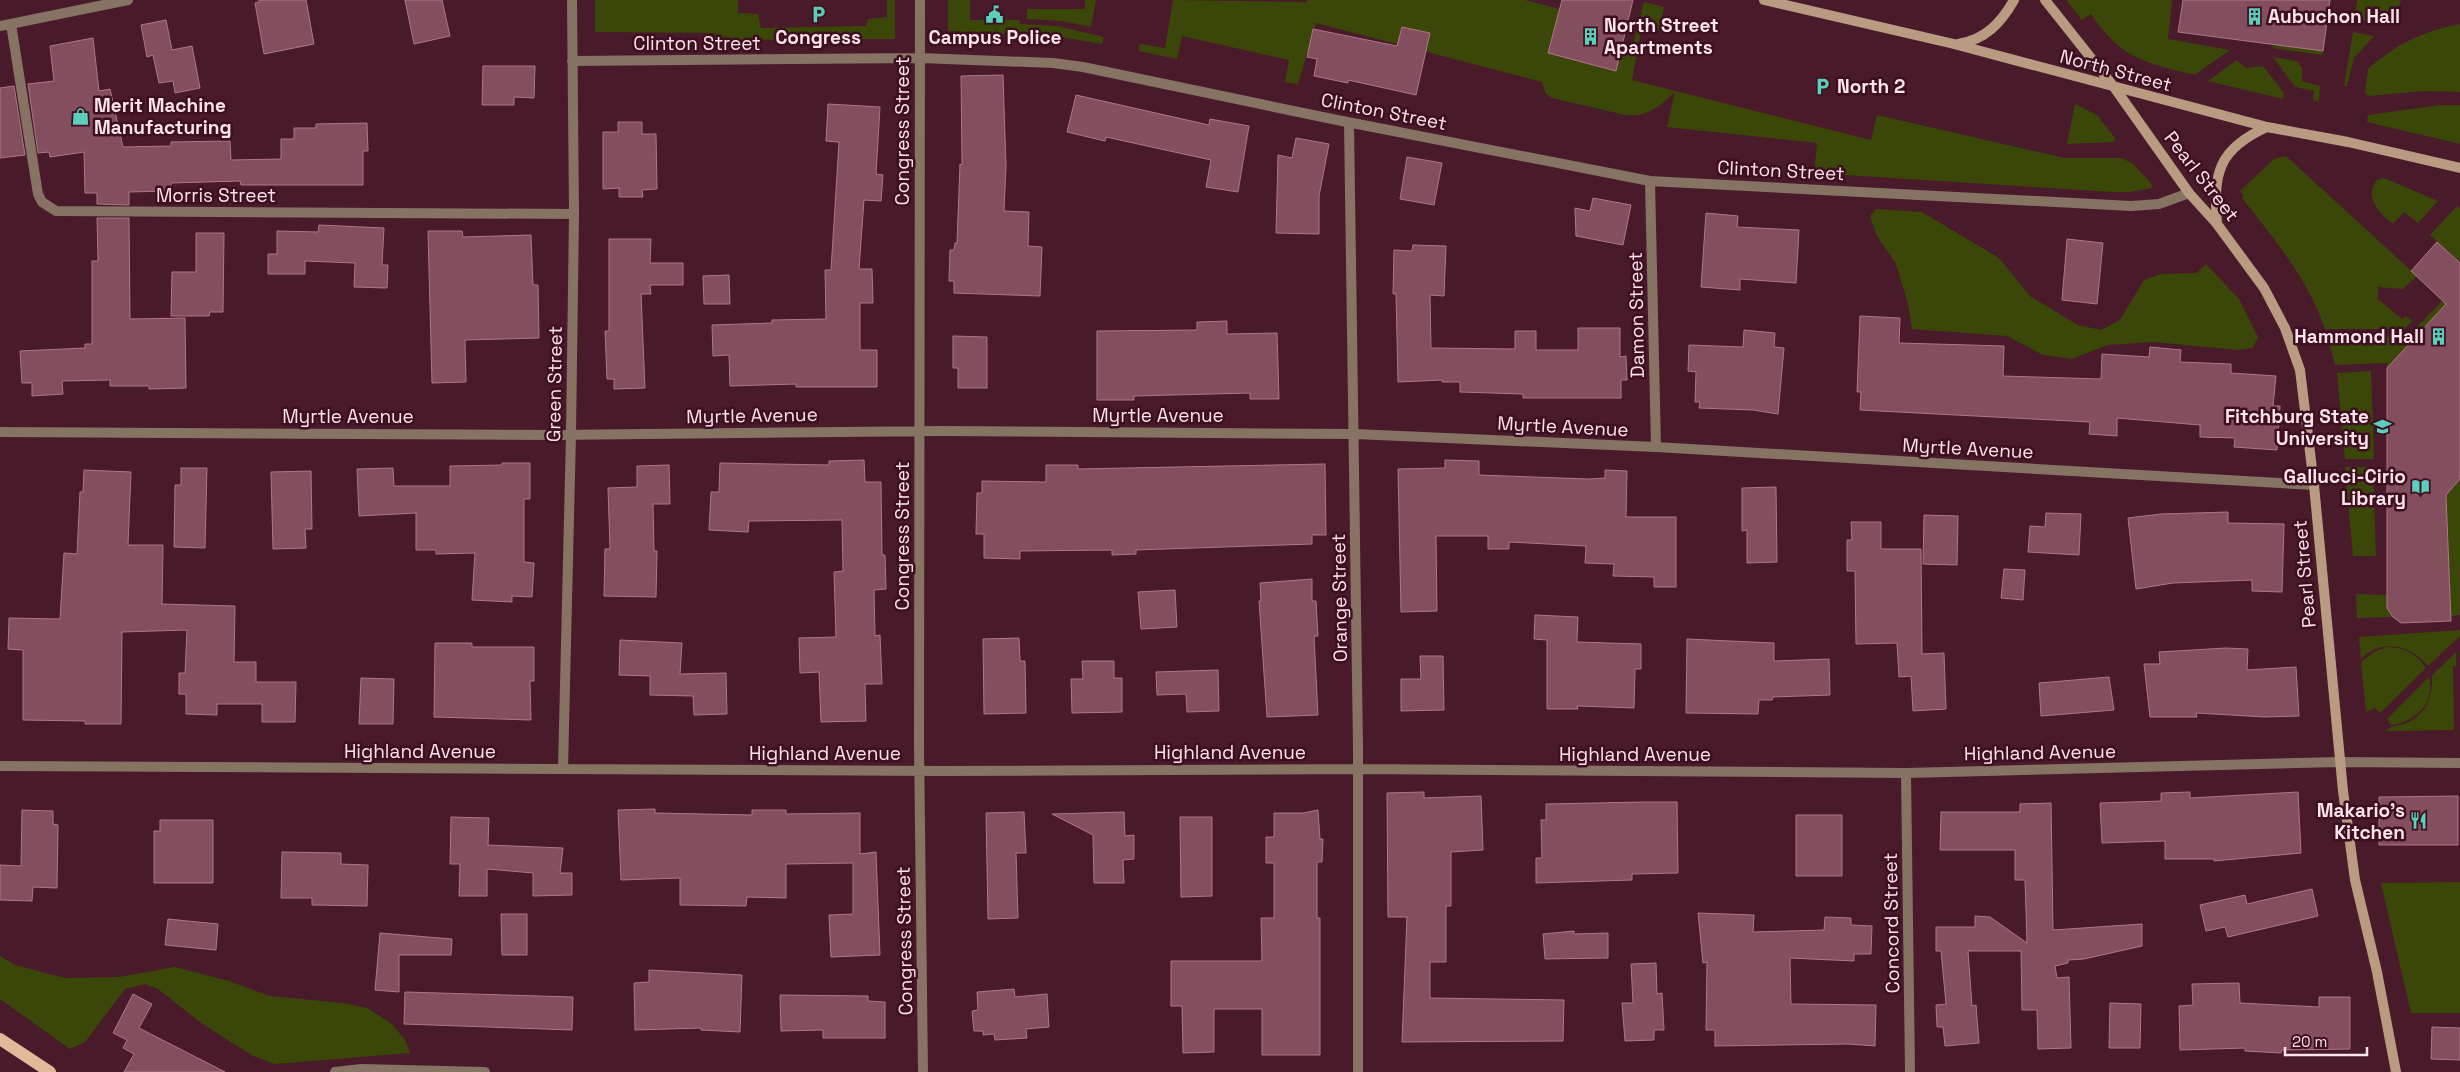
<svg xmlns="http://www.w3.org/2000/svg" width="2460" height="1072" viewBox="0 0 2460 1072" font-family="'Space Grotesk',sans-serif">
<rect width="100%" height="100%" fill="#491a2a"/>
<!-- green -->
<path fill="#3a4708" d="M595,0H738V13L758,14L761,28L866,26L868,19L887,17V0H895V39L715,40V33L595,32Z
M948,0H970V20H1019L1020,24L1057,26L1104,37L1102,44L1061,37L948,31Z
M1085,0H1096L1091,27L1062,21L1027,19V9H1085Z
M1173,0L1307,2V0H1525L1560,9L1548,53L1616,71L1622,47L1632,49L1644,2L1664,7L1659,30L1642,27L1632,80L1871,140L1877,115L2065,158H2121L2132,163L2151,183L2152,188L2130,192H2112L1814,173L1817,143L1667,127L1675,92C1660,106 1647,118 1625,115L1552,98L1546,94L1542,82L1316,23L1298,84L1285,82L1289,60L1182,36L1177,59L1139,51V45L1141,44L1165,48Z
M2066,0H2172L2168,39L2230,50L2196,74H2190C2142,62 2120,57 2091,14L2082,20Z
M2357,0H2401L2397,11L2383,25L2355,18Z
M2460,24V92L2426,91L2368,96L2365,92L2368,69C2394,45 2425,30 2460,24Z
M2353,32L2374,36L2354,58L2347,86H2344Z
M2273,45L2323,51L2322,55L2272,48Z
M2273,57L2297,61L2302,68V81L2320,86L2319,102L2313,100L2314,91L2295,87Z
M2237,60L2246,68L2263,66L2284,93L2283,99L2208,81Z
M2075,104L2097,115L2115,138L2114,142L2067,144Z
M2440,105H2460V144L2367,122L2368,115Z
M2286,156L2417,276L2403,289L2378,287V299L2402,319L2406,316L2412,321L2405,329H2325C2308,279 2274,239 2242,198L2244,196L2240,191L2274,159Z
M2384,178L2438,201L2418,223L2404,212L2393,224C2380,214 2363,198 2377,180Z
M2457,206L2460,208V263L2430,235Z
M1876,209L1922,212L1999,258L2031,297L2078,325L2101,330L2120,320L2144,280L2161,274L2197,273L2206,264L2239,299L2258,337L2253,348L2238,350L2153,342L2107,345L2072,359L2043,355L2007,336L1912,329L1908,304L1896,264L1877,236L1870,216Z
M2443,300L2446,304L2387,368V363L2335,365L2328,338L2408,336Z
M2371,371L2374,459H2345L2337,373Z
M2345,467H2373L2376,556H2353Z
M2460,479V615L2450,616L2446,495Z
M2356,594L2387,595V608L2393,617L2357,618Z
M2460,630V636L2428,666C2411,645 2381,638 2361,659L2359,637Z
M2387,647C2405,648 2416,653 2426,668L2380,713L2375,708L2366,712L2361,662L2376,651Z
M2456,652V666H2453L2454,730L2386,731C2392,725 2397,726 2404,724C2426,716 2433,697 2432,675Z
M2429,677C2436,703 2415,722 2391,725L2387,719Z
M2460,882V1013H2411L2381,883Z
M0,956L15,965L65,978L119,977L175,967L229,981L270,996L343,1003L367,1008L392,1024L405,1040L410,1053L275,1064L253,1056L201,1023L158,989L145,984L125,989L85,1042L70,1049L0,999Z"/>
<!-- building -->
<path fill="#834e5d" stroke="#af7786" d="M259,0H306L314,44L264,54L255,3L259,2Z
M405,0H442L450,36L414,44Z
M1562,0H1633L1616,71L1548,53Z
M2183,0H2330L2323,51L2178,32Z
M166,20L172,50L192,46L200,88L175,93L173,81L159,83L153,55L147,57L141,25Z
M1402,27L1430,33L1416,95L1348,80V83L1314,76L1317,59L1307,57L1313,29L1397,46Z
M93,38L99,91L110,89L123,147L171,146V142L230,141L231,160L281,159V139H294V128H316V124L367,123L368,151H363V185H241L240,181L171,183V191L129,192V205L97,204V193H85L84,152L50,157L49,152L38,153L28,84L54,81L50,46Z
M483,66H535L534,98L514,97V105H482Z
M1003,75L1006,166L1004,211L1029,212L1028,246L1042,247L1040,296L954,293V281H949L950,250H954L955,243H957L960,164L962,165L961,76Z
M14,86L25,155L0,158V88Z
M1076,95L1209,125L1210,119L1249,126L1238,192L1206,187L1211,160L1106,137L1105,141L1067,132Z
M828,104L880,107L876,174L883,175L881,201L864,200L859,269H872L873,303H860V350H877V387H796V384L730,386L729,355L713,356L712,325L772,323V320L826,319L825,270H831L839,142L826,141Z
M618,122H642V134H656L657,189L642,190L643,197H619V188L603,189V132H618Z
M1296,138L1329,144L1319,196V234L1276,233L1278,155L1292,158Z
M1407,157L1442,163L1434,205L1400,199Z
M1593,198L1631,205L1623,245L1576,236L1575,208L1590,211Z
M1706,213L1738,216L1737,227L1799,230L1796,283L1740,279V290L1701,287Z
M97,218H129L130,319L185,318L186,388L149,389V386H110V380L62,381L63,394L32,396V383H22L20,351L85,348V344H92V261H98Z
M319,225L384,228L382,265H388L387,288L354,287L355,263L305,261V274H268V254H277V231L318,232Z
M428,231H462L463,237L531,235L533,285H538L539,338L465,340L466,382L432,383Z
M196,233H224L223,312H210L209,316H171L172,272H196Z
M609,239H651L650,263H683V285H650L651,294H641L645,388L614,389V379H607L605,331H609Z
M2067,239L2103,243L2097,304L2062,300Z
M2437,242L2460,263V479L2446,495L2451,621L2401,623L2393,617L2387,608V368L2446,304L2411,271Z
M1413,245L1446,246L1444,296L1430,295L1431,348L1515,349V331H1536V350H1578V328H1620V357L1626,356L1627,380H1621V398H1523V394L1460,392V382H1442L1443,380L1398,382L1396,294H1393L1394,250L1412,251Z
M729,275L730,304H704L703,276Z
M1860,316L1900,318L1899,343L2004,346L2003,376L2101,379L2102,354L2149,357L2150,347L2181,350L2180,362L2231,364V373L2276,376L2273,406H2280L2277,450L2234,447L2235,438L2200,437V425L2117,418V436L2089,434L2090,422L1860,410L1861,392H1857Z
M1227,321V334L1277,333L1279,399H1250V393L1134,396V400H1097V331L1197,330V322Z
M1744,330L1775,333L1774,347L1784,348L1778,414L1753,410L1699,408L1700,402H1695L1696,372L1688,371L1689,345L1743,347Z
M953,336L987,337V388H958V368H953Z
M864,460L865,482H881L882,555H885L886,589L874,590L875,636L880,635L882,684H865L866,721L821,722L819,672L800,673L799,638L836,637L834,572L843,571L842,520L749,521L748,532L709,530L711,492H719L720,463L829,465V461Z
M1445,460L1479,461V475L1588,479L1605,478V470L1627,471L1626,517H1676V587H1654V577L1613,576L1614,564L1585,563L1586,546L1509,542V549H1488V536H1436L1437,611L1401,612L1398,469L1445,468Z
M502,463H530V499H524V562L534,563L532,597L512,596V602L472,600L475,553L436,554V550H416V513L359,516L357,469L393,468L394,486H450V466L502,465Z
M1325,464L1326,535H1312V544L1136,550V554L1112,555V550L1020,551V559L984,558V534H976L977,493H982V481L1046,482V465H1078V469Z
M669,465L670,504H653L654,551H657L656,597L604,596L605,549H610L608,488L637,487V466Z
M181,468H207L205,548L174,547L175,485H181Z
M84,470L131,472L128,545H163L162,604L235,606L234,662H256V682H296L295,722H262V704H217V715L186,714V694H179V673H185L187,630L122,632L121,724H85V721L23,720V650L8,649L9,618L60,619L64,553L77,554L80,492H83Z
M311,471L312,529H305L306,548L273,549L271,472Z
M1776,487L1777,562L1747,563V530L1742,531V488Z
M2228,512V523L2284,524L2282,592L2252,591V580L2173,583L2136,589L2128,518L2161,514Z
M2046,513L2081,514L2079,555L2028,552L2030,526L2045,527Z
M1924,515L1958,516L1957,565L1923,564Z
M1851,522H1881V549H1921L1922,654L1944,653L1946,709L1913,711L1911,676L1899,677L1897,643L1856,644L1855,571H1847V540H1852Z
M2004,569L2025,570L2023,600L2001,598Z
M1312,579V601H1316L1318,636H1314L1318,715L1267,717L1259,601H1261L1260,583Z
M1175,590L1177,627L1141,629L1138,592Z
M1535,615L1578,617L1577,642L1641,644V669H1635L1634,708L1577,706L1578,709H1547V640L1534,639Z
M1019,638L1020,661H1025L1026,713L984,714L983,639Z
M1687,639L1774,643V661L1829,659L1830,695L1773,697L1772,700H1759L1758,714L1686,713Z
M620,640L682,643L680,674L726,673L727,714L694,715L693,696L650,695V676L619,675Z
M435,643H472V647H534V681H530L531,720L434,717Z
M2226,648L2248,649L2247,670L2296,667L2299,716L2265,717L2196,713L2197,717H2150L2144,664H2160L2159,652Z
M1420,656H1443L1444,710L1401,711V679H1421Z
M1082,661H1114V678H1122V712L1072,713L1071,679H1083Z
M1218,670L1219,711L1187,712L1186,694L1157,695L1156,672Z
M2109,677L2114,710L2041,716L2039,683Z
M361,678L394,679L393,724H359Z
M1424,792V798L1481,796L1483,850L1451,852V906H1446V962H1430V998L1564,1000L1563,1041L1402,1042L1407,917H1388L1387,793Z
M2190,792V798L2298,792L2301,853L2214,861V859H2165V841L2102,843L2100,803L2161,801V793Z
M2458,796V845H2379V797Z
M1644,802H1677L1678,873L1632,874V880L1536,883V858H1542L1541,820H1546V804Z
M2051,803L2053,930L2142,924V946L2084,959L2068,960V963L2055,966L2057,978L2069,977L2071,1048L2038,1049L2037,1010H2022L2021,951H1968L1972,1006L1976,1005L1979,1043L1945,1046L1943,1027H1937L1936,1005L1946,1004L1941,951H1936V927H1975V916L1990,917L2027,943L2025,880H2015V850H1940L1941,812H2020V804Z
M655,809V813L752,815V810H786V814L860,813V854L876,852L880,955L831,957L829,915L853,914V863L786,864V898L747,897L746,906L680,905V878L621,880L618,810Z
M22,810L53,811V824L58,825L57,888L33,887L32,901L0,900V865L21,866Z
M1318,810L1320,839H1323L1322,862H1317V918H1320V1055H1262V1009H1214V1052L1183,1053L1182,1006H1171V961H1262L1261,918H1274V863H1266V837H1274V813H1303Z
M1024,812L1026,853H1016L1018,918L988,919L986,813Z
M1124,812L1125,836L1134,835V859L1123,860L1124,883H1094L1093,835L1052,814Z
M1796,815H1842V876H1796Z
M451,817L489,818L488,845L563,848L560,873H572V895L533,896V873L487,869V896H459L460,864H450Z
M1180,817H1212V896L1181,897Z
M160,820H213V883H154V831H160Z
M282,852L341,853V864L368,865L367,906L312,905V898H281Z
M2312,889L2318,916L2228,937L2225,927L2206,931L2200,905L2245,895L2247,904Z
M1698,913L1754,915L1753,932L1824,930L1825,917L1851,918V925L1872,926L1871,954H1854V961L1790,958L1791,1004L1876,1005L1875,1046L1848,1044L1715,1046V1030H1706L1707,962L1703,963Z
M501,914H527V955H502Z
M168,919L218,924L216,950L165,945Z
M1574,931V934L1608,933V958L1545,959L1543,934Z
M380,933L452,939L451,955H399V992L375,990Z
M1656,963L1657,994L1662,993L1664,1030H1654V1040L1625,1041L1622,1003H1633L1631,964Z
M649,970L742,975L740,1032L701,1030V1028L635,1030L634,983L649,982Z
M2239,983L2240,1003L2319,1007V997H2350V1049L2282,1050L2281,1053L2245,1051V1048L2180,1050L2179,1006L2193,1005L2192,984Z
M1014,989L1015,997L1047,994L1049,1027L1026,1029L1027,1038L995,1040L994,1034L983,1035V1031H974L972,1011L978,1010L977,992Z
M405,992L573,997L572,1030L404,1024Z
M133,994L152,1004L139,1028L225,1072H124L134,1054L123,1048L127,1040L113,1033Z
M780,995L868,996V1001L885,1002V1038H823V1030L781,1031Z
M2110,1003L2141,1004L2140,1048H2109Z
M2432,1027L2460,1028V1060L2431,1059Z"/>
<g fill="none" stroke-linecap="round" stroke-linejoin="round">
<!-- street -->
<path stroke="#867364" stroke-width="10" d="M920,0L919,746L923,1072
M11,24L38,194L42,202L56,211L574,214
M0,26L128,0
M572,61L920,58L1053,63L1083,67L1337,120L1650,181L2131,206L2159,204L2189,193
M1349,123L1358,748V1072
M1650,181L1656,447
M0,432L552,435L942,431L1355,434L1656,447L2314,485
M0,766L940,771L1358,769L1906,773L2339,762L2460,763
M563,769L571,434L574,214L572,0
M1906,773L1910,1072
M335,1072L361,1069L485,1072"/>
<!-- secondary -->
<path stroke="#b99b82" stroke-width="10" d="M1764,0L1954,44L2267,127L2348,142L2460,168
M2045,0L2114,87L2189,193L2217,224L2264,288L2285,328L2300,370L2314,485L2343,791L2355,880L2377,972L2396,1072
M1958,44C1985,40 2001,23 2014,0
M2217,224C2213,173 2218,149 2267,127"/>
<!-- primary -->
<path stroke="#e1ba9a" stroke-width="12" d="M0,1039L50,1072"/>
</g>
<!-- icons -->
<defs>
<symbol id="parking-bare" viewBox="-9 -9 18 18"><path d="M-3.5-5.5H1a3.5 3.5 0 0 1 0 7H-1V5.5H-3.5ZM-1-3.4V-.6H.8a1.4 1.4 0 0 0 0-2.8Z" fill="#5bcebc" stroke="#3d0f20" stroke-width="2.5" paint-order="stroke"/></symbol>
<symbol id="civic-bare" viewBox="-9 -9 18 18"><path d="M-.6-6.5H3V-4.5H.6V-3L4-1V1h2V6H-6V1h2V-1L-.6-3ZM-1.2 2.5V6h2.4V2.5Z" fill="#5bcebc" stroke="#3d0f20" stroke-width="2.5" paint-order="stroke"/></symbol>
<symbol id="building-bare" viewBox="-9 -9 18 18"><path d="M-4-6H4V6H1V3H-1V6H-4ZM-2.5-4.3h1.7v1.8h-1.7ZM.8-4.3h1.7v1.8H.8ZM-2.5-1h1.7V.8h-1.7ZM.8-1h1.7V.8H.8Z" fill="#5bcebc" stroke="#3d0f20" stroke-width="2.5" paint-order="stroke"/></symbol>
<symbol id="shop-bare" viewBox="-9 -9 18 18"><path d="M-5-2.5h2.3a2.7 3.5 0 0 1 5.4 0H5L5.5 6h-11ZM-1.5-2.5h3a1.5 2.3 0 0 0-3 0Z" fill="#5bcebc" stroke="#3d0f20" stroke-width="2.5" paint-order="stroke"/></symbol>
<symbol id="university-bare" viewBox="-9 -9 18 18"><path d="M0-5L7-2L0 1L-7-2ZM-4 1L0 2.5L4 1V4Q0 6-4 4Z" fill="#5bcebc" stroke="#3d0f20" stroke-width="2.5" paint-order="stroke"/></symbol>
<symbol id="library-bare" viewBox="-9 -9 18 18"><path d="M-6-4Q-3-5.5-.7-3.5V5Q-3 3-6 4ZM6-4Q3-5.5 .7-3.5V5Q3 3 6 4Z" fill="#5bcebc" stroke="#3d0f20" stroke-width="2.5" paint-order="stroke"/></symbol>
<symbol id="restaurant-bare" viewBox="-9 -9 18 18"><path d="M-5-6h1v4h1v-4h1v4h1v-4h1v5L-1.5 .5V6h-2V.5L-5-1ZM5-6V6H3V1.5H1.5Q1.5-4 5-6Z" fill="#5bcebc" stroke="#3d0f20" stroke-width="2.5" paint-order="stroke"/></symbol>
</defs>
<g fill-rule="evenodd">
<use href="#parking-bare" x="806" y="2" width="25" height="25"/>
<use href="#civic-bare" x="982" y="2" width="25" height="25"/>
<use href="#building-bare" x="2242" y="4" width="25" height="25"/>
<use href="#building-bare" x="1578" y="24" width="25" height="25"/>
<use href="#parking-bare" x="1810" y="74" width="25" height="25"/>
<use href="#shop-bare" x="68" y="104" width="25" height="25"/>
<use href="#building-bare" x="2426" y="324" width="25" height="25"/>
<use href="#university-bare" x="2370" y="414" width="25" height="25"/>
<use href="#library-bare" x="2408" y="474" width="25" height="25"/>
<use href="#restaurant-bare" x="2406" y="808" width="25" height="25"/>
</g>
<g text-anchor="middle" stroke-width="5" stroke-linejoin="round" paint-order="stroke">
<!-- poi labels -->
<g font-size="19" font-weight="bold" fill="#fde3ea" stroke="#3d0f20" text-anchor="start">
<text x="2268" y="23">Aubuchon Hall</text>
<text x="1604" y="32">North Street<tspan x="1604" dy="22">Apartments</tspan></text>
<text x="818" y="44" text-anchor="middle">Congress</text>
<text x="995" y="44" text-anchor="middle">Campus Police</text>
<text x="1837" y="93">North 2</text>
<text x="94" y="112">Merit Machine<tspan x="94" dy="22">Manufacturing</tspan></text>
<text x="2424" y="343" text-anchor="end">Hammond Hall</text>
<text x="2369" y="423" text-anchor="end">Fitchburg State<tspan x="2369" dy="22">University</tspan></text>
<text x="2406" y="483" text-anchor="end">Gallucci-Cirio<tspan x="2406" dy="22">Library</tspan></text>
<text x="2405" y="817" text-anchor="end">Makario's<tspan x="2405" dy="22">Kitchen</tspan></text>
</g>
<!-- street labels -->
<g font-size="19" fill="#fde3ea" stroke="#3d0f20">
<text x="697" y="50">Clinton Street</text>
<text transform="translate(2116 70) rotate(15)" y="7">North Street</text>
<text transform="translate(1384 111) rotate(11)" y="7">Clinton Street</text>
<text transform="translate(902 131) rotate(-90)" y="7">Congress Street</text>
<text transform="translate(1781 170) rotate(3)" y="7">Clinton Street</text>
<text transform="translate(2202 176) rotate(52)" y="7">Pearl Street</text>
<text x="216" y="202">Morris Street</text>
<text transform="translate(1636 315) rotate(-91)" y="7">Damon Street</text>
<text transform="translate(554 384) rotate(-89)" y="7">Green Street</text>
<text transform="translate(752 415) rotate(-1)" y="7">Myrtle Avenue</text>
<text x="1158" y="422">Myrtle Avenue</text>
<text x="348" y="423">Myrtle Avenue</text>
<text transform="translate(1563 426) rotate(3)" y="7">Myrtle Avenue</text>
<text transform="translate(1968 448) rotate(3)" y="7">Myrtle Avenue</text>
<text transform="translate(902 536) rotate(-90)" y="7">Congress Street</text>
<text transform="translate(2304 574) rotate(-95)" y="7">Pearl Street</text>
<text transform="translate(1339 598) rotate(-91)" y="7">Orange Street</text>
<text x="420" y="758">Highland Avenue</text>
<text x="1230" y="759">Highland Avenue</text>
<text transform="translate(2040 752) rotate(-1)" y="7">Highland Avenue</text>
<text x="825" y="760">Highland Avenue</text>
<text x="1635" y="761">Highland Avenue</text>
<text transform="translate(1891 923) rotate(-91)" y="7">Concord Street</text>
<text transform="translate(904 941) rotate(-91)" y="7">Congress Street</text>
</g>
</g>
<!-- scale -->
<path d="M2285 1047v8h82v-8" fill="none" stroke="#fde3ea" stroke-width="2.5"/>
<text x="2292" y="1047" font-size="15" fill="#fde3ea" stroke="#3d0f20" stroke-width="4" paint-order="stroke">20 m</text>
</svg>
